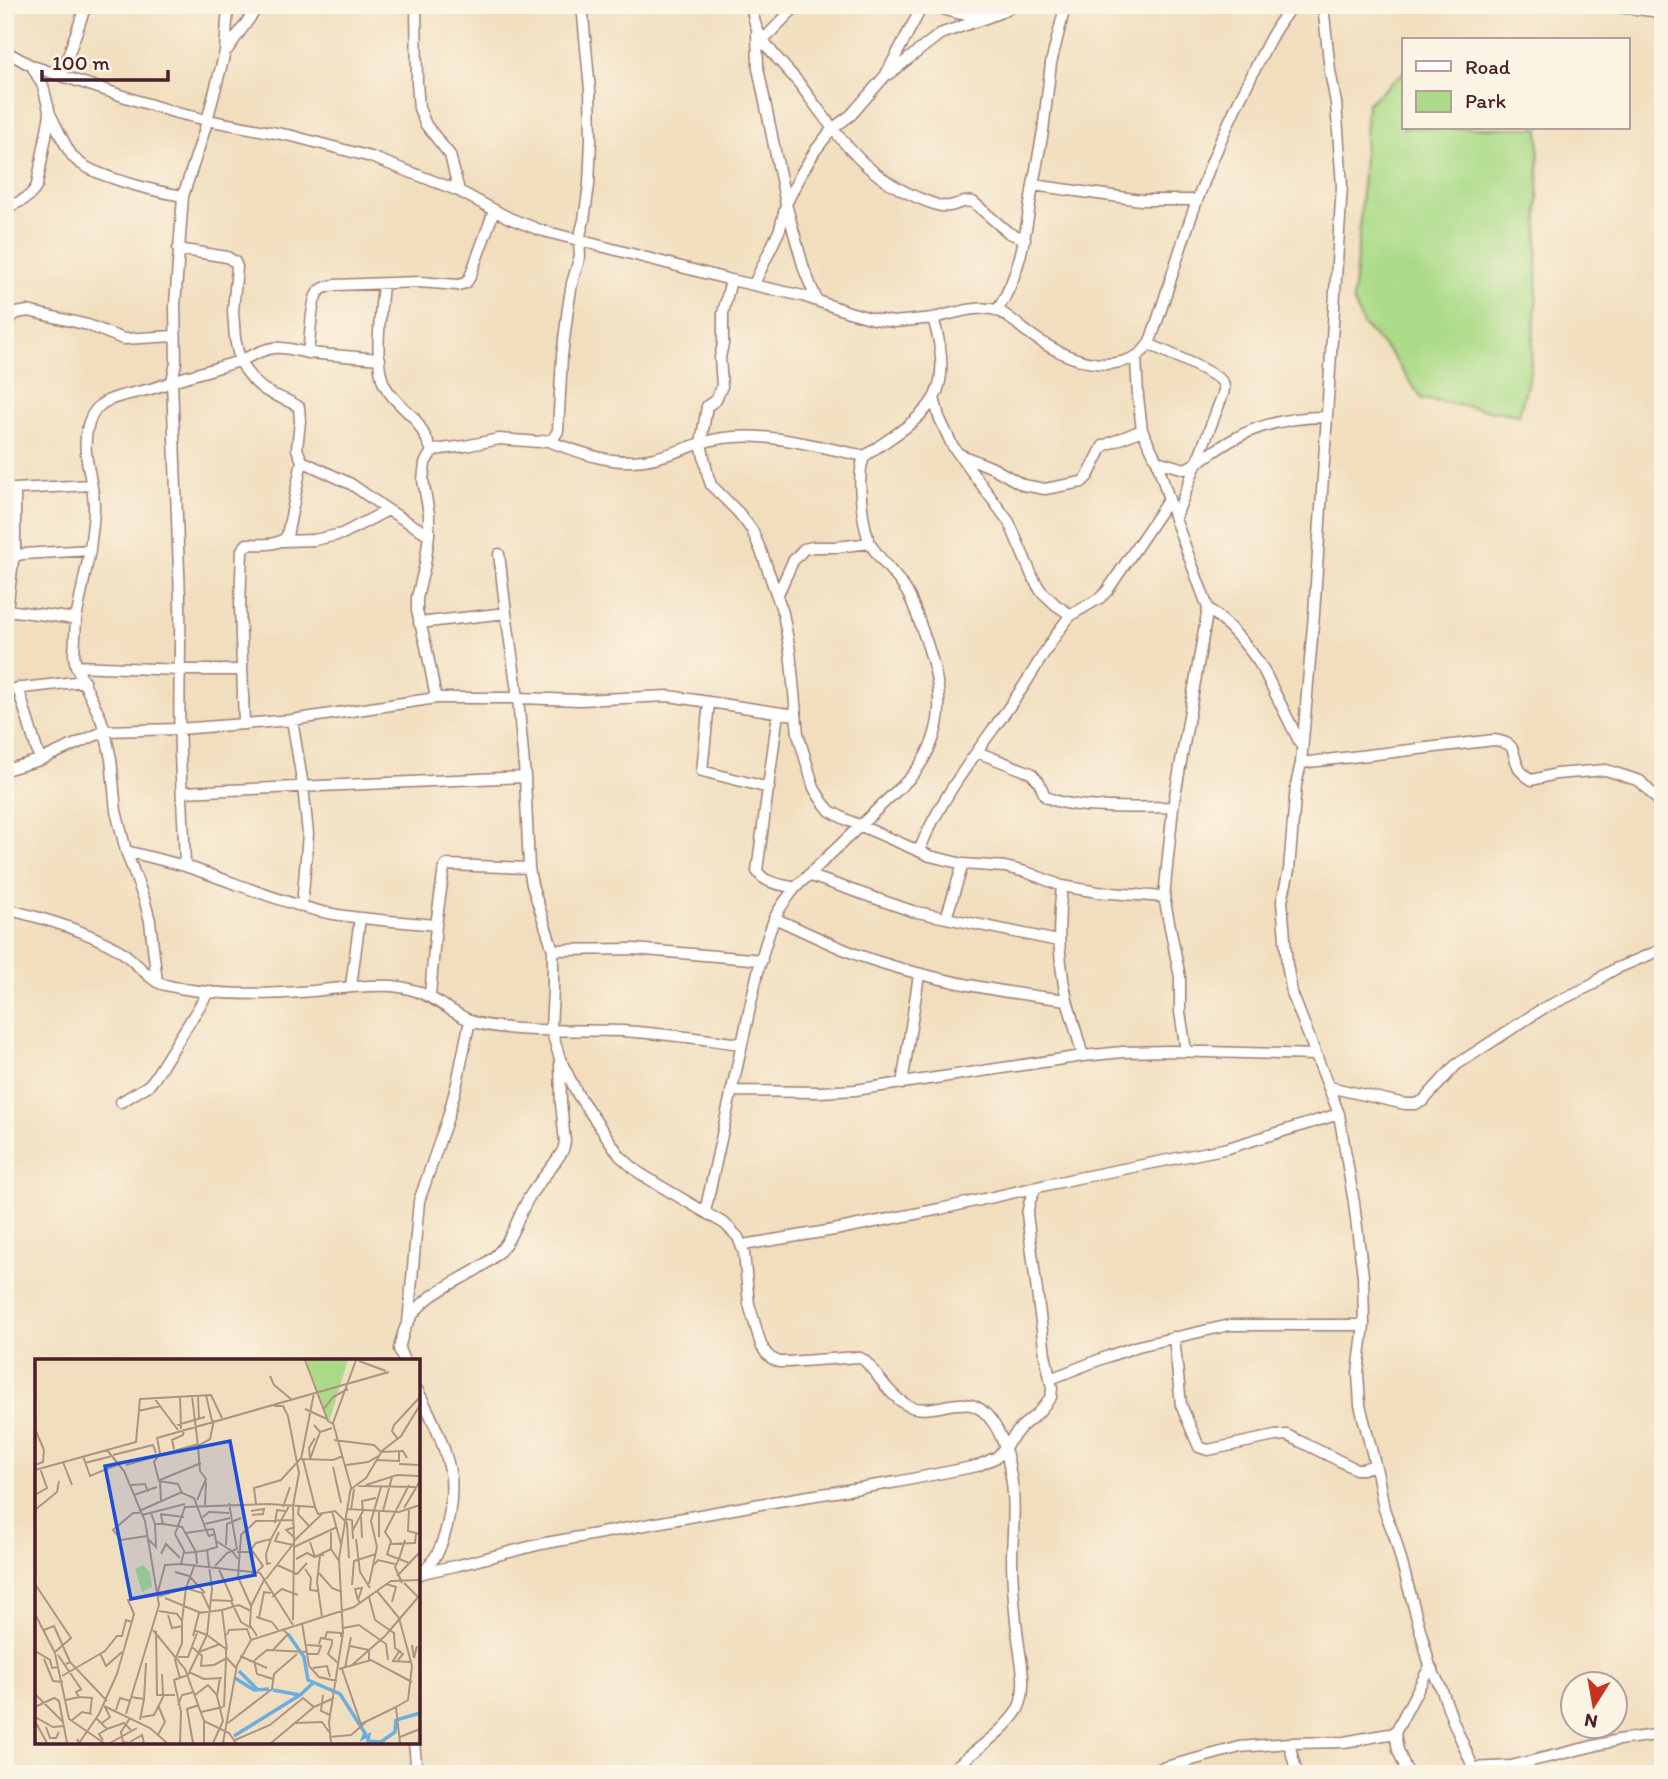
<svg xmlns="http://www.w3.org/2000/svg" width="1668" height="1779" viewBox="0 0 1668 1779" font-family="Itim,sans-serif">
<rect width="100%" height="100%" fill="#fcf5e5"/>
<filter id="ink" filterUnits="userSpaceOnUse"><feTurbulence type="fractalNoise" baseFrequency=".0143" numOctaves="2"/><feDisplacementMap in="SourceGraphic" scale="14" xChannelSelector="R" yChannelSelector="G"/><feConvolveMatrix kernelMatrix="1 2 1 2 8 2 1 2 1" color-interpolation-filters="sRGB"/></filter>
<filter id="wash" filterUnits="userSpaceOnUse"><feTurbulence type="fractalNoise" baseFrequency=".00686" numOctaves="4" result="noise"/><feDisplacementMap in="SourceGraphic" scale="28" xChannelSelector="R" yChannelSelector="G"/><feGaussianBlur stdDeviation="1.57" result="paint"/><feColorMatrix in="noise" values="0 0 0 0 0 0 0 0 0 0 0 0 0 0 0 0 0 1.4 0 .05"/><feComposite in="paint" operator="in"/></filter>
<g filter="url(#wash)">
<rect width="100%" height="100%" fill="#f1debe"/>
<!-- green -->
<path fill="#abdb88" stroke="#7a7d5a" stroke-width="2" d="M1404,72V128H1539L1537,294L1530,372L1519,415L1422,399L1391,354L1363,325L1353,300L1360,226L1367,104Z"/>
</g>
<g filter="url(#ink)">
<g fill="none" stroke-linecap="round" stroke-linejoin="round">
<defs>
<path id="minor" d="M416,5L417,83L419,108L426,125L450,155L459,191
M582,5L590,90L591,140L589,185L584,220L579,239L580,256L572,283L568,308L562,356L558,431L553,439L539,442L499,439L465,446L441,449L432,451L425,463L423,480L429,514V535L425,564L417,598V611L426,646L436,698H518L525,777L529,868L532,885L553,950V989L551,1029L560,1059L578,1095L620,1156L638,1172L657,1184L725,1224L738,1237L744,1253L749,1304L761,1345L766,1353L771,1358L779,1362H788L858,1357L864,1360C878,1374 890,1397 909,1406C933,1417 963,1391 985,1413C1000,1428 1007,1450 1010,1471C1016,1500 1013,1527 1012,1556C1012,1586 1015,1616 1019,1646C1022,1665 1027,1692 1018,1709C1005,1732 967,1756 947,1774
M751,5C753,14 754,23 758,31C767,50 785,66 798,82C842,140 864,181 937,205C954,210 959,199 973,202L1003,228L1009,233L1025,239
M934,5C949,12 972,18 989,16C998,15 1006,9 1015,5
M1052,5L1083,8L1116,5
M1323,5L1330,71L1336,103L1342,186L1314,614L1301,763L1296,785L1289,870L1282,901L1287,964L1292,993L1339,1114L1354,1203L1363,1276L1364,1325L1358,1373L1360,1405L1378,1476L1384,1509L1395,1538L1430,1666L1441,1688L1453,1721L1476,1774
M1602,5L1653,11L1663,10
M757,32L758,68L786,204L804,269L817,301
M763,40L797,5
M227,50L259,5
M5,51L32,66L135,100L177,113L207,120L292,136L371,157L459,191L509,218L540,230L731,280L803,296L849,312L874,319L894,322L933,318
M889,74L940,34L991,16
M61,76L86,5
M50,114C56,125 67,151 74,158C90,176 158,192 183,196
M1033,185L1043,131L1051,63L1065,7
M5,208C17,203 32,198 37,185L50,114L43,86L32,66
M178,249L227,257L235,262L237,267L233,311L235,339L240,361C273,345 273,345 308,353C310,341 311,305 316,296C319,288 328,286 335,285L419,282L458,285L466,283L470,277L494,211
M731,280L723,313V344L720,357L722,386L716,400L707,406L701,443C753,426 813,446 865,456
M383,284C381,310 373,363 385,386C392,399 404,408 414,418C422,428 427,440 432,451
M754,284L780,229L786,204L801,174L815,151L832,129L851,115L885,76L923,5
M997,311C1022,272 1026,229 1033,185L1141,200H1197
M5,322L17,313L28,311L88,325L123,339L175,336
M1149,344C1161,350 1219,374 1223,383C1225,386 1224,390 1223,394L1175,519
M308,353L380,359
M1136,357L1138,397L1142,430L1157,461L1175,519L1208,608
M934,398L939,417L952,445L1009,522L1033,578L1041,591L1056,605L1071,615L1100,598L1107,591L1169,499
M548,441C579,452 610,465 643,460C663,458 683,449 701,443L708,476L711,485L738,512L752,530L763,556L783,613L790,651L798,734L814,788L822,801L830,811L845,819L930,856L963,864L1005,867L1026,872L1062,886
M959,454L993,468L1023,485L1045,489L1082,482L1088,476L1103,446L1142,430
M302,461L351,484L388,510L429,535
M1157,461L1185,469C1202,461 1216,449 1232,440C1260,424 1294,417 1326,417
M15,489L91,485
M5,490L15,489V556
M283,541L314,540L342,534L388,510
M90,550L76,619L74,655L76,666L101,719L105,731L111,759L116,811L126,851
M499,554L506,613
M777,596L793,561L804,549L813,547H837L870,543
M5,610H7L13,560L15,556L23,554L90,550C91,536 94,522 94,507C94,477 79,454 89,422C92,414 97,406 105,402C126,391 151,393 172,381L176,363L175,305L183,196L204,132L225,52L228,5
M7,610L76,619
M419,623L506,613L518,698L579,700L669,696L795,715
M76,666L180,670H242
M5,690L84,681
M709,703L702,771L769,788
M778,713L757,871C765,884 781,884 795,888
M292,720L303,786L308,834L302,906
M244,724L292,720L436,698
M977,752L1031,773L1039,782L1045,796C1068,811 1144,807 1173,807
M40,760L105,731L179,729L244,724L240,606L242,550L247,544C260,544 277,547 287,536L302,461L297,449L300,421L299,407C290,401 281,398 272,394C257,387 248,376 240,361L172,381L180,599C181,650 178,701 180,751C181,790 184,828 185,866L126,851L145,902L150,921L157,982
M1301,763L1494,740C1519,744 1510,751 1519,768C1521,773 1527,777 1532,780L1556,774L1606,770L1640,781L1658,800L1663,815
M5,770L40,760L18,688
M182,792L525,777
M919,851C943,791 987,740 1023,687C1039,663 1052,637 1071,615
M185,866C231,881 276,901 323,912C360,920 399,921 436,925L444,868L447,865L529,868
M808,875L912,911L1058,941
M1164,897L1173,807L1208,608C1230,626 1248,645 1263,669L1302,747
M5,909C44,918 85,930 119,950C135,960 149,981 165,985C211,996 267,995 313,991C339,988 365,985 392,986C427,989 440,1006 469,1020C478,1024 490,1026 499,1027C538,1033 581,1029 621,1031C661,1033 702,1039 742,1044C751,1005 759,957 774,920C778,908 788,898 795,888L911,777C950,730 943,686 923,632C918,618 914,604 907,592C897,575 881,562 871,545C863,529 855,472 865,456C886,440 913,426 930,404C948,381 941,344 933,318C952,314 977,305 996,310C1007,314 1018,325 1027,332C1053,351 1088,370 1121,362C1137,358 1146,352 1152,336C1168,291 1181,243 1198,198C1213,156 1231,115 1252,75C1264,50 1275,26 1293,5
M774,918C802,930 829,944 858,955C926,979 995,992 1067,1000L1083,1056
M946,918L963,864
M553,950L634,949L762,960
M351,986L360,918
M430,996L436,925
M1067,1000C1058,961 1057,926 1062,886L1098,892L1164,897L1180,977V1012L1186,1051
M902,1084L919,975
M1329,1087L1405,1104H1415L1423,1101L1456,1065L1542,1009L1594,984L1603,976L1615,969L1663,949
M731,1091L820,1092L855,1090L1083,1056L1123,1052L1170,1051L1316,1055
M121,1102L149,1085L154,1079L209,991
M705,1212L742,1044
M743,1245L834,1230L940,1209L1073,1179L1228,1148L1339,1114
M408,1323L419,1201L448,1117L457,1083L470,1020
M1174,1337L1181,1405L1199,1447L1208,1450L1275,1436L1287,1435L1356,1469H1363L1374,1465
M404,1361L399,1349C401,1341 403,1331 407,1324C427,1286 468,1282 496,1255C514,1238 518,1214 531,1194C541,1179 554,1166 563,1150L565,1142L561,1103L560,1062
M1050,1379L1109,1356L1138,1346L1230,1325H1364
M418,1391C432,1417 447,1448 451,1478C453,1501 448,1531 438,1552C434,1560 427,1567 421,1574
M422,1573L459,1565L541,1544L766,1503L897,1482L977,1466L997,1457L1021,1427L1038,1413L1051,1397L1052,1388L1045,1354L1027,1214L1030,1201L1035,1189
M414,1742L417,1774
M1289,1743L1297,1774
M1473,1768L1511,1766L1618,1740L1663,1734
M1140,1774L1240,1747L1289,1743L1344,1742L1395,1733
M1408,1774L1398,1750L1395,1733L1430,1666"/>
</defs>
<!-- minor casing -->
<use href="#minor" stroke="#9e7e74" stroke-width="13"/>
<!-- minor -->
<use href="#minor" stroke="#fff" stroke-width="10"/>
</g>
</g>
<!-- overview -->
<g transform="translate(35 1359)">
<rect width="385" height="385" fill="#f1debe"/>
<path d="M271,1H313L294,63ZM108,206L115,213L117,228L107,233L100,210Z" fill="#abdb88"/>
<path fill="none" stroke="#6aafe0" stroke-width="3.5" d="M253,275L269,298L273,321L305,335L330,374L328,379L334,376L333,382L346,383L360,373L361,361L385,354M204,312L222,330M200,319L219,331L234,330M238,331L265,336L278,324M199,377L265,336"/>
<path fill="none" stroke="#ae9283" stroke-width="2" d="M270,1L293,62L298,65M324,2L351,12M235,17L239,26L256,40M171,36L177,62M145,37L146,70M157,37L163,87M163,37L164,60M119,39L143,71M270,50L292,60M288,51L298,38L313,30M103,52L126,47M142,66L170,58M279,66L285,73L297,69M0,70L9,91L8,103L0,106M362,79L357,72L359,66L385,38M299,81L339,86L346,93L368,92L372,99M139,90L137,81L148,76L149,70M72,91L89,112L110,162L124,246L91,355M78,96L118,86L121,94M48,97L55,117L84,105M275,99L274,89L280,79M266,100L279,34M268,100L280,148M275,100L285,73M342,101L364,102V92M28,103L37,126M50,104L77,97M364,105L385,106M91,106L163,85M311,106L333,103L345,96M298,108L306,144M0,111L101,83L105,40L176,36L187,59M96,126L110,125L113,133M331,126L362,116L385,117M323,127L381,128M316,130L331,119L347,92L366,77L385,46M0,136L12,129L5,109M99,136L122,128M162,141L171,120L165,112L163,87L175,80L179,61M126,142L125,121L166,104M221,145L219,129L246,121L265,100L298,101L308,97M170,146L171,123M264,147L263,155L274,167M248,148L255,128M369,149L385,122M312,150L364,153L385,146M0,151L22,133L24,122M316,151L319,130M344,151V178M374,151L373,172L385,175M104,152L147,133M216,152L229,150L228,155L217,156M297,152L306,185M348,152L357,118M105,154H98L78,171L86,181L112,177M116,154L120,165H128L126,156M125,155L149,158M107,156L150,145M168,158L174,153L194,154M326,158L327,179M311,160L317,161L318,180M240,164L242,151L250,152M128,165L147,168L161,193L173,191M170,165L195,159M318,171L328,152L327,142L341,139M244,173L240,182L258,186M296,173V190L304,202M151,174L171,171L174,177L180,175M112,179L121,188L120,165M260,179L251,171L260,168M236,180L231,195L232,205L236,204M321,180L325,213L335,229M370,181L364,200L374,204M181,182L197,192L202,190L194,144M259,182L287,155M275,183L280,198L296,190M355,185L380,184L381,175M191,186L192,165L206,159M259,188L302,168M216,190L228,207L222,213M202,193H214L221,184L236,180L254,147M149,194L161,193L162,205M126,195L131,185L145,199M351,195L364,200L360,208L367,224M352,196L356,182L350,173L374,126M261,200L272,194L280,198M146,205L225,214L258,266M242,206L262,215L272,204M339,206L343,201L360,205M180,207L192,194L197,192L203,200M183,208L198,242M270,210L276,219L275,231L283,232M140,213L154,217L170,234M284,214L297,229L307,233M362,217L385,193M231,220L259,184L258,147L264,114L253,57L248,47H239M369,224L384,239M0,225L36,279L20,293M334,225L342,188L336,162L346,128M351,225L361,228L357,243M317,226L319,202L341,195M342,232L364,259L377,307L373,341L361,348M122,238L151,229L160,205M237,238L247,230L263,236M334,238L340,261L359,274L360,289L368,295L363,301M130,239L166,254M176,241L196,242L206,263L216,269M323,241L327,229L320,230L322,238L325,245M216,247L230,219M124,252L142,255L147,262V284L140,301L145,319M0,255L20,294L34,360L69,384M133,256L137,269L148,267M221,258L237,263L243,271M287,258L282,223L285,196H289M224,259L229,233L236,234M258,261L259,184M147,262L151,229L167,234L175,251M267,264L274,307L284,318L302,322M308,269L324,266L331,271L351,285L353,301M9,271L19,267L35,303M118,271L150,310L169,362L194,374L201,384M121,272L122,336H140M192,276L194,271L212,270L216,281M158,277L164,254L187,251M222,277L215,266L216,247L203,218L206,176L221,162L259,161M290,279L292,273L306,274V278M284,285L286,279L297,281V285M297,285L293,295L303,304M272,286L286,287L283,295H273M377,286L379,299L382,287M315,287L334,291V301M157,288L167,297L166,307L179,306L192,299M192,291L187,251L204,246L216,252M238,291L253,275L247,270M365,291L358,302L375,303M0,292L15,301L17,309L24,308M164,293L185,285M65,294L71,307L87,293M23,296L46,330M205,297L232,309M143,298H153L162,274M9,300L18,322L28,323M219,301L222,315L238,320M220,301L232,291L273,293M31,305L35,303L72,342M317,306L350,277L385,236M201,309L191,298V290L172,276L177,230L172,191L182,188L180,176L178,170L171,171L159,139L147,134L143,125L124,122L119,103L125,94L122,79L354,13M278,309L292,307L295,318M310,309L316,278M304,310L336,301L377,323M307,310L326,365L361,348L365,384M154,313L169,320L187,319M127,315L128,336M27,317L70,292L82,277H87L91,261L97,263M0,335L27,362M160,336L173,326L182,336M288,336L286,352L295,356M44,338L57,339L55,355M96,338L109,340L111,304M31,341L44,338L41,333L47,330M143,346L147,336L159,333M69,347L115,369L132,384M0,348L19,339L24,342L32,384M189,348L191,300M81,351L85,339L95,342M166,353L188,348M0,358L18,368L29,367M107,358L119,356L129,336M61,359L72,370L64,375L68,381M95,359L86,373L88,383L96,384M105,361L109,340M0,362L12,384M36,362L47,353L57,355M169,362V384M67,364L75,358L70,348M193,364L237,330L239,315L262,295M260,364L287,363L294,373M11,368L15,379H21L24,373M72,370L89,364L96,371M123,376L130,363L123,346M294,378L316,376L330,364M365,378L385,370M42,380L44,384L64,355L82,315L99,255L93,241L122,236L130,206L146,205L149,192L140,175L150,148L233,145L280,148L283,155L300,152L312,164L314,199M200,381L235,366L268,339L279,348L299,339M95,383L107,376L109,384M75,384L102,369M145,384L146,353L139,321L153,316L172,276L159,271M158,384L152,350L164,346M178,384L188,362L182,337L185,319M188,384L202,306L216,281L319,248L356,222L385,221M236,384L279,348M296,384L294,363L308,274L304,199L316,128L298,64L321,1"/>
<path fill="#1d4ed8" fill-opacity="0.15" stroke="#1d4ed8" stroke-width="3.5" d="M195,82L220,216L96,240L70,107Z"/>
<rect width="385" height="385" fill="none" stroke="#4a1f2b" stroke-width="3.5"/>
</g>
<!-- margin -->
<rect width="1668" height="1779" fill="none" stroke="#fcf5e5" stroke-width="28"/>
<!-- legend -->
<rect x="1402" y="38" width="228" height="91" fill="#fcf5e5" stroke="#b59f9b" stroke-width="2"/>
<rect x="1416" y="61" width="35" height="10" fill="#ffffff" stroke="#b59f9b" stroke-width="2"/>
<text x="1465" y="74" font-size="21" fill="#4a1f2b">Road</text>
<rect x="1416" y="91" width="35" height="21" fill="#abdb88" stroke="#b59f9b" stroke-width="2"/>
<text x="1465" y="108" font-size="21" fill="#4a1f2b">Park</text>
<!-- north arrow -->
<g transform="translate(1594 1705) rotate(191)"><circle r="33" fill="#fcf5e5" stroke="#b59f9b" stroke-width="2"/>
<path d="M0-5L12 26L0 18L-12 26Z" fill="#c8321e"/>
<text y="-10" font-size="19" font-weight="bold" text-anchor="middle" fill="#4a1f2b">N</text>
</g>
<!-- scale -->
<path d="M42 70v10h126v-10" fill="none" stroke="#4a1f2b" stroke-width="3.5"/>
<text x="52" y="70" font-size="21" fill="#4a1f2b" stroke="#fcf5e5" stroke-width="5" paint-order="stroke">100 m</text>
</svg>
